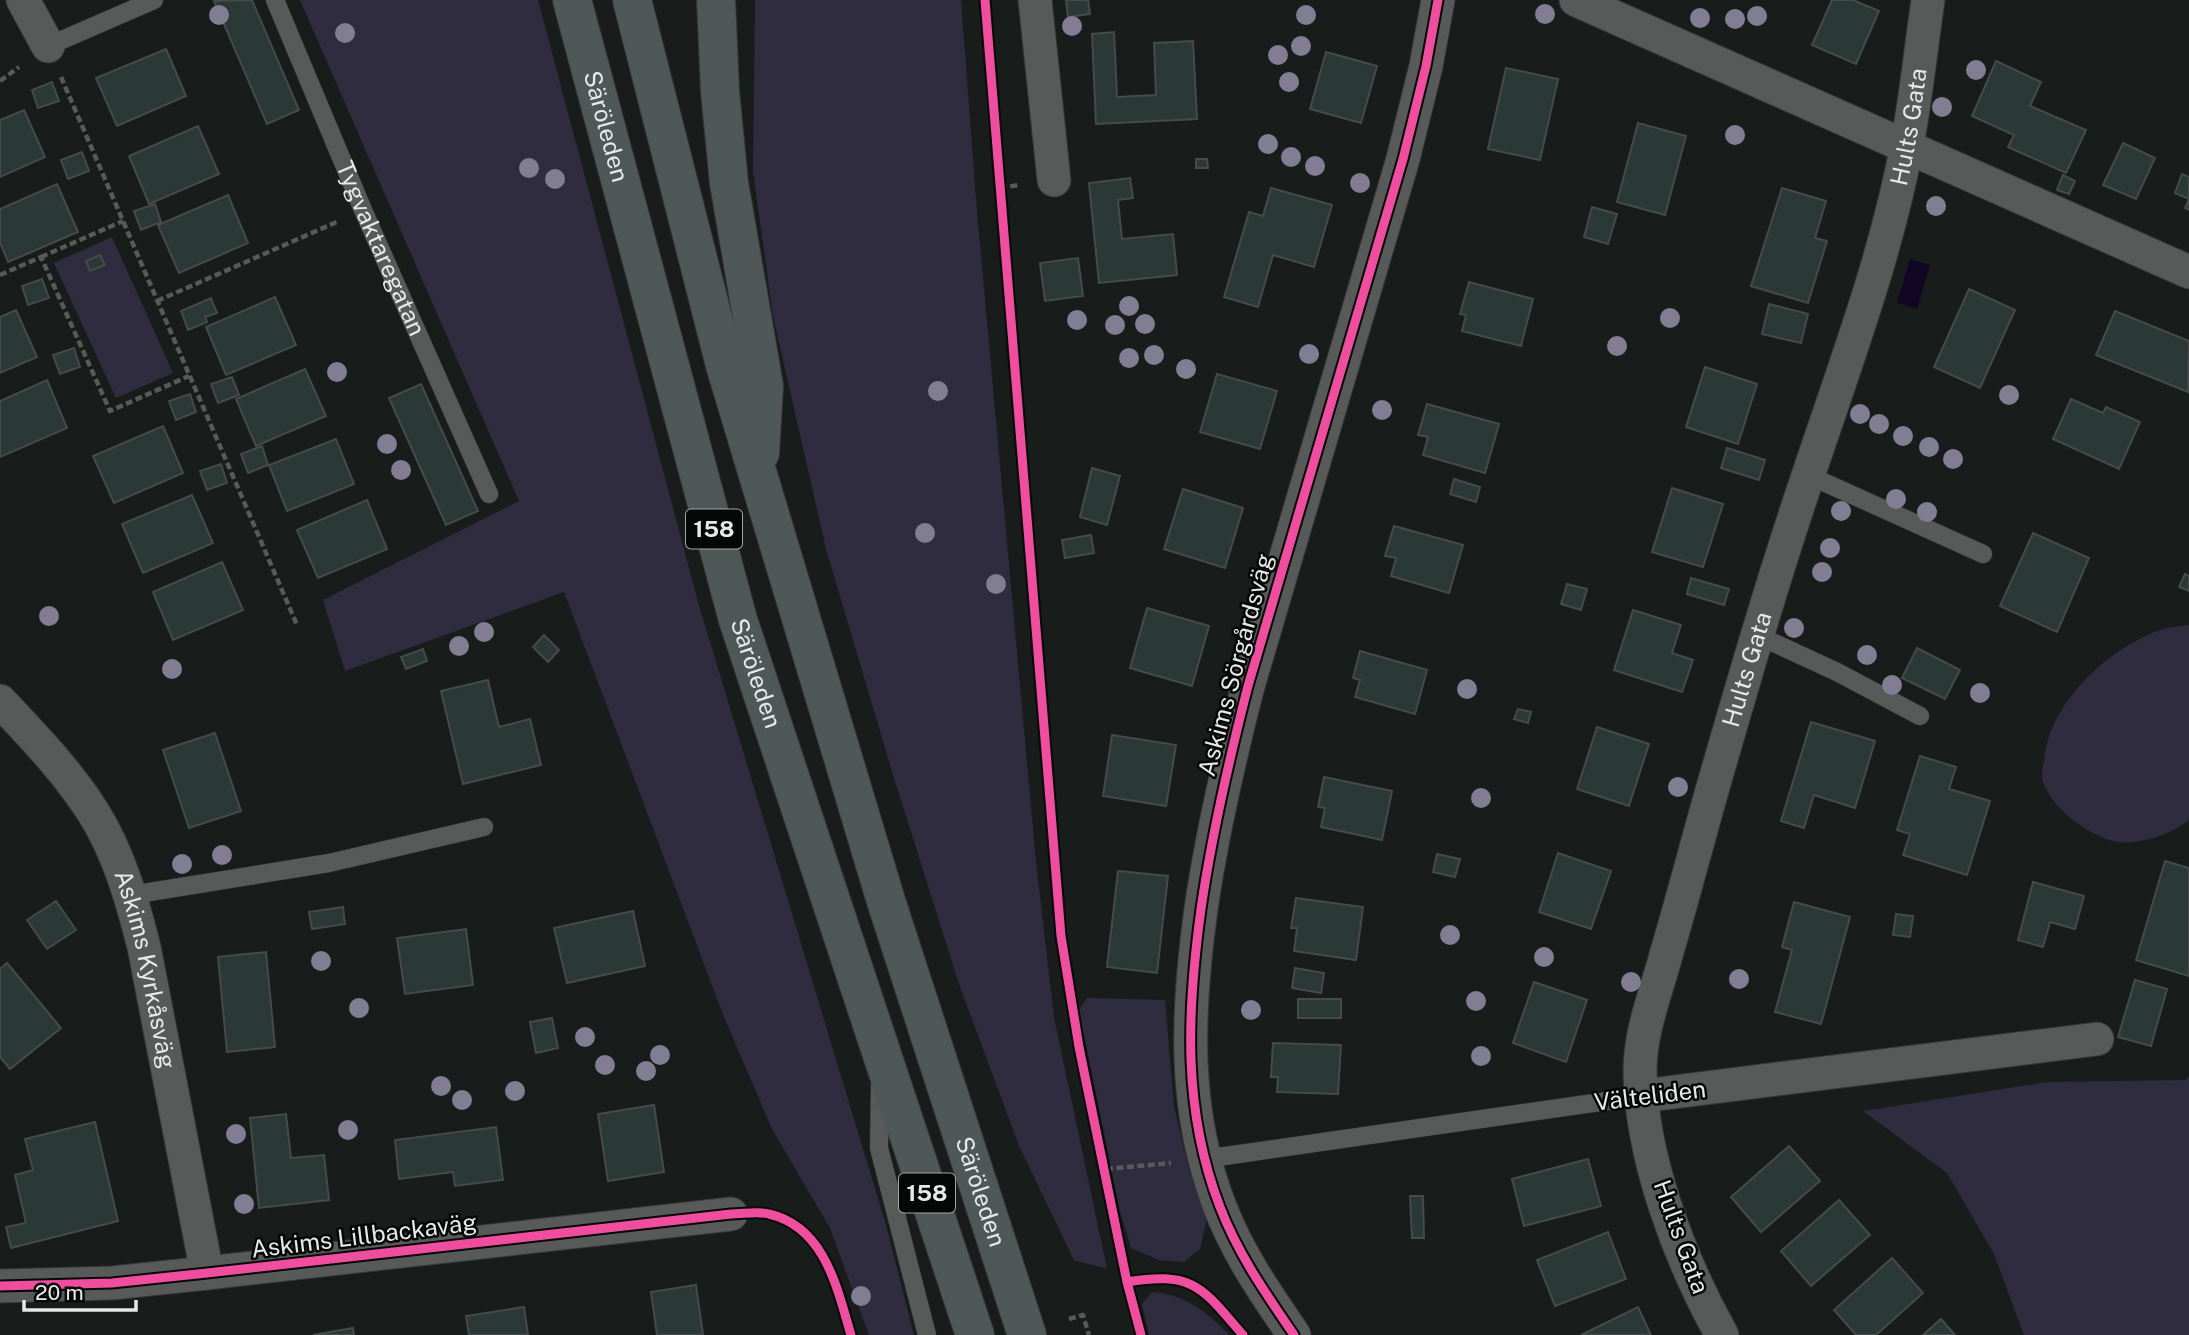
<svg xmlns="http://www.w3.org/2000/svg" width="2189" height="1335" viewBox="0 0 2189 1335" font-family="'Public Sans',sans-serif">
<rect width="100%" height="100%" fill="#181d1b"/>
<!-- green -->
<path fill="#302c3f" d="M300,0H538L698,602L886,1225L914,1335H869L830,1228L772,1129L724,1017L564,592L345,671L323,600L519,501Z
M755,0H961L977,212L1036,862L1054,1017L1107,1269L1074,1260L1020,1148L960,987L894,778L826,549L773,316L753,171Z
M112,237L173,373L116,398L54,263Z
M2189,625V820C2171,835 2132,848 2109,840C2082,830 2053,809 2043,782C2040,775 2044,763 2045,755C2052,700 2111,646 2163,629C2171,627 2181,626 2189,625Z
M1087,998L1165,1000L1174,1106L1189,1170L1207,1219L1200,1249L1184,1262L1159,1260L1131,1248L1120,1211L1079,1010Z
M2189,1077V1335H2024L1994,1254L1947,1173L1863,1111L2047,1082L2185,1080Z
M1152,1292C1184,1294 1208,1312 1229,1335H1149L1142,1304Z"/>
<!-- water -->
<path fill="#110623" d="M1910,259L1930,265L1917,309L1897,303Z"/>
<!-- building -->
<path fill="#2b3936" stroke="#464a48" stroke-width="2" d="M252,0L299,110L267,124L214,1Z
M1066,0H1088L1090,14L1068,17Z
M1832,0H1853L1879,11L1856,64L1812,45Z
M1114,32L1117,97L1156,95L1154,43L1193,41L1197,119L1096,124L1092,34Z
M166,49L186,96L117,126L96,78Z
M1326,52L1377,66L1361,123L1310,109Z
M1996,61L2041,82L2030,106L2086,130L2066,173L2008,147L2014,135L1972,116Z
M1506,68L1558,79L1540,160L1488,149Z
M52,82L59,101L38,108L32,90Z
M24,110L45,157L0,177V120Z
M1638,123L1686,136L1665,215L1617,202Z
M198,126L219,174L149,204L129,156Z
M2123,143L2155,158L2136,199L2103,185Z
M82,152L89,171L68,179L61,160Z
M1196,159H1207L1208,168H1196Z
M2182,174L2189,177V210L2185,208L2189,199L2175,193Z
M2063,175L2075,181L2069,194L2057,190Z
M1130,178L1133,198L1118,200L1122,239L1173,234L1177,275L1099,283L1089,183Z
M57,184L78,232L8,262L0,242V209Z
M1271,188L1332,205L1314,267L1273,255L1258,307L1224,297L1249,212L1263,216Z
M1782,188L1826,201L1815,238L1827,241L1808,303L1751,286Z
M228,195L248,243L179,273L158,225Z
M155,204L161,222L141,230L134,211Z
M1592,207L1617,214L1608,244L1584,237Z
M100,255L105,265L90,271L86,261Z
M1078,258L1083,296L1045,301L1040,263Z
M42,279L49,298L28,305L22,286Z
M1469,282L1533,299L1521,346L1462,331L1466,315L1460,314Z
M1969,289L2015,310L1980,388L1934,367Z
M275,297L296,345L226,375L206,327Z
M211,298L217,313L205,317L207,322L188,330L181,311Z
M1769,304L1808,314L1801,343L1762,334Z
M16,310L37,357L0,373V317Z
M2115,311L2189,341L2188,392L2096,355Z
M74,348L80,367L60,374L53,355Z
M1705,367L1757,384L1738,444L1686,427Z
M305,369L326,416L256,446L236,399Z
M1217,374L1277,391L1260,449L1200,432Z
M232,377L239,395L218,403L211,384Z
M47,380L67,428L0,457V401Z
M421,384L478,511L446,525L389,398Z
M190,394L196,412L176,420L169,401Z
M2071,399L2103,413L2106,407L2140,422L2119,469L2053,439Z
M1427,404L1499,424L1485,473L1423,455L1428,437L1418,435Z
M163,426L183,473L114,503L93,456Z
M336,439L354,484L287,511L269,465Z
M262,446L268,465L248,473L241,454Z
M1727,448L1765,460L1759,480L1721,468Z
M221,464L227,483L207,490L200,471Z
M1092,468L1120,476L1107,525L1080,517Z
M1454,479L1480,487L1476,502L1450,494Z
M1672,488L1723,504L1703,567L1652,552Z
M1183,489L1243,508L1225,568L1164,549Z
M192,495L213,543L143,573L122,524Z
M367,500L387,549L318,578L297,530Z
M1394,526L1463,545L1449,593L1391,576L1396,558L1385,556Z
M2033,533L2089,558L2057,632L2000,606Z
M1091,535L1094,553L1065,558L1062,540Z
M222,562L243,610L173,640L153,592Z
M2185,574L2189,576V591L2179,587Z
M1691,578L1729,589L1724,605L1687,594Z
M1567,584L1587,589L1581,610L1561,604Z
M1147,608L1209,626L1192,686L1130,668Z
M1633,610L1681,625L1672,653L1693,660L1682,692L1614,670Z
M544,635L559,650L548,662L533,647Z
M1917,648L1960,670L1945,699L1902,678Z
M423,649L427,661L406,669L401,657Z
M1360,651L1427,670L1415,714L1355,697L1360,680L1353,678Z
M488,680L499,727L530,719L541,765L463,784L441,691Z
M1518,709L1531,712L1528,723L1514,719Z
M1811,722L1875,741L1855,808L1814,795L1804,828L1781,821Z
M1597,727L1649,744L1629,806L1577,789Z
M215,733L241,811L189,828L163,750Z
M1112,735L1176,745L1166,806L1103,796Z
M1920,756L1956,767L1949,789L1990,801L1967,875L1903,855L1910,834L1897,830Z
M1324,777L1392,791L1382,840L1321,827L1325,808L1318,807Z
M1558,853L1611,871L1591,929L1539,912Z
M1437,854L1460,859L1455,877L1433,872Z
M2165,861L2189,868V976L2136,960Z
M1118,871L1168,876L1157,973L1107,967Z
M2033,882L2084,896L2075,929L2050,922L2043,947L2018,940Z
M1296,898L1363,907L1356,960L1294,951L1297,928H1291Z
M56,901L76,930L47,949L27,920Z
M1794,902L1850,917L1821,1024L1775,1012L1792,950L1782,947Z
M343,907L345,924L312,929L309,912Z
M633,911L645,966L567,983L554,928Z
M1896,914L1913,916L1910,937L1893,935Z
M466,929L473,985L405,994L397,938Z
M266,952L275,1047L227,1052L218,957Z
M7,963L61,1028L10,1069L0,1057V969Z
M1295,968L1324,973L1321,993L1292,988Z
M2135,980L2167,989L2151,1046L2118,1037Z
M1534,982L1587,1000L1566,1062L1513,1043Z
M1298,999H1341V1018H1298Z
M552,1018L558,1048L536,1053L530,1022Z
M1273,1043L1341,1045L1338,1094L1277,1092L1278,1077H1271Z
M654,1105L664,1172L608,1181L598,1114Z
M286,1114L291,1158L324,1155L329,1200L259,1208L250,1118Z
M95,1122L118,1221L11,1248L6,1227L26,1223L15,1175L33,1170L25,1139Z
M496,1127L503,1180L455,1186L453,1172L399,1179L395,1140Z
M1789,1146L1820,1181L1761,1232L1731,1197Z
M1588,1159L1601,1206L1524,1226L1512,1179Z
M1410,1196H1423L1424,1238H1412Z
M1839,1200L1870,1235L1811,1286L1781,1251Z
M1608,1232L1626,1279L1555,1306L1537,1260Z
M1892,1258L1923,1293L1876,1335H1856L1834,1310Z
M696,1285L703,1335H657L651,1292Z
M524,1307L528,1335H469L466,1316Z
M1638,1307L1651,1335H1581Z
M1941,1319L1955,1335H1923Z
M353,1328L354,1335H313Z"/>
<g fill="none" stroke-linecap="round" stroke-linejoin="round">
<defs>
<g id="lane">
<path id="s1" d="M275,0L363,210L489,494"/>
<path d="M48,46L154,0"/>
<path d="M1808,475L1983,554"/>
<path d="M1759,636L1837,672L1920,716"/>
<path d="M131,895L329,863L484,827"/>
<path d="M880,1085L879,1148L927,1335"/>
<path d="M1204,1159L1642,1096"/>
</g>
<g id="street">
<path d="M23,0L48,46"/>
<path d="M1035,0L1054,180"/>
<path d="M1576,0L2189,272"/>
<path id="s2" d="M0,701C33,736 67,771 93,812C119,853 132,900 144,947L207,1273"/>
<path d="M1642,1096L2097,1039"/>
<path d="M0,1286L112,1283L207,1273L731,1214"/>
<path d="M1294,1335C1266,1294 1238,1254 1220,1207C1182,1109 1187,1011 1201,909C1212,833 1229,760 1248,686L1403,159L1426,66L1438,0"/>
<path id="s3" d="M1722,1335C1680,1260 1641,1158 1640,1071C1640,1031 1656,993 1666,955C1682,901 1696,847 1711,794C1742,686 1773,579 1809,473C1845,365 1886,257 1907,145C1916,97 1921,48 1928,0"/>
</g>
<g id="primary">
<path id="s4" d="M572,0L738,620L975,1335"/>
<path id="s5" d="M632,0L725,365L886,901L1027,1335"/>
<path d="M716,0L720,91L729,183L764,386L760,453"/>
</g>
</defs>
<!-- lane casing -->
<use href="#lane" stroke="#353736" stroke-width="19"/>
<!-- street casing -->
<use href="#street" stroke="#353736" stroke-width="35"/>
<!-- primary casing -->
<use href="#primary" stroke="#353736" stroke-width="40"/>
<!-- path -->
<path stroke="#585a59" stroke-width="4.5" stroke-dasharray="7 3.5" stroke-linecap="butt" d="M61,77L297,625
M0,81L19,67
M1000,188L1019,185
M41,257L123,221
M0,275L41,257L110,411L189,376
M157,301L339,221
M1106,1169L1171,1163
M1069,1319L1083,1315L1089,1335"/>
<!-- lane -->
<use href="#lane" stroke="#575a59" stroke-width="18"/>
<!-- street -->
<use href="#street" stroke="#575a59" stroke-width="33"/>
<!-- primary -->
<use href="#primary" stroke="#4f5856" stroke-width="38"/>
<defs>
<path id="cycleway" d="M985,0L1061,936L1079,1047L1127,1282L1141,1335
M1127,1282C1195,1271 1202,1288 1243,1335
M0,1286L112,1283L207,1273L731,1214C743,1214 758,1211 769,1214C825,1227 837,1288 851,1335
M1294,1335C1266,1294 1238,1254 1220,1207C1182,1109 1187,1011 1201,909C1212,833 1229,760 1248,686L1403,159L1426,66L1438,0"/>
</defs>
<!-- cycleway casing -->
<use href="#cycleway" stroke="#050807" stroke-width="13"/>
<!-- cycleway -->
<use href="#cycleway" stroke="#ef4d9e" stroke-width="9"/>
</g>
<!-- trees -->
<g fill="#817e94">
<circle cx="1545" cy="14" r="10"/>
<circle cx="219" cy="15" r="10"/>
<circle cx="1306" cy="15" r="10"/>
<circle cx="1757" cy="16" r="10"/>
<circle cx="1700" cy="18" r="10"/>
<circle cx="1735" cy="19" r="10"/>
<circle cx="1072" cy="26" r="10"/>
<circle cx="345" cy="33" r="10"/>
<circle cx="1301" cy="46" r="10"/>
<circle cx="1278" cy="55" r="10"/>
<circle cx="1976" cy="70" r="10"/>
<circle cx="1289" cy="82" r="10"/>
<circle cx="1942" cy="107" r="10"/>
<circle cx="1735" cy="135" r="10"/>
<circle cx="1268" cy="144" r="10"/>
<circle cx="1291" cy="157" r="10"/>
<circle cx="1315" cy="166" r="10"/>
<circle cx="529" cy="168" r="10"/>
<circle cx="555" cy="179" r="10"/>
<circle cx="1360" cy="183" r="10"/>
<circle cx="1936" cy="206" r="10"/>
<circle cx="1129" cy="306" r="10"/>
<circle cx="1670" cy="318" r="10"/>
<circle cx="1077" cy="320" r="10"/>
<circle cx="1145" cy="324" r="10"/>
<circle cx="1115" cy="325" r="10"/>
<circle cx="1617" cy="346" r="10"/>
<circle cx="1309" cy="354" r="10"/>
<circle cx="1154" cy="355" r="10"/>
<circle cx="1129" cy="358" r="10"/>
<circle cx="1186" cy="369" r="10"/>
<circle cx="337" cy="372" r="10"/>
<circle cx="938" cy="391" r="10"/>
<circle cx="2009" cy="395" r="10"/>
<circle cx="1382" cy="410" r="10"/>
<circle cx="1860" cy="414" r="10"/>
<circle cx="1879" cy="424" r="10"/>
<circle cx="1903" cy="436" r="10"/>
<circle cx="387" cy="444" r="10"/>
<circle cx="1929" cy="447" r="10"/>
<circle cx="1953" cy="459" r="10"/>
<circle cx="401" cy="470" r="10"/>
<circle cx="1896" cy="499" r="10"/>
<circle cx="1841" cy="511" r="10"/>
<circle cx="1927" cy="512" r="10"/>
<circle cx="925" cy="533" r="10"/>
<circle cx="1830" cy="548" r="10"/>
<circle cx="1822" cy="572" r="10"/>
<circle cx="996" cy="584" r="10"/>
<circle cx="49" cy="616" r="10"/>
<circle cx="1794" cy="628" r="10"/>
<circle cx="484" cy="632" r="10"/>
<circle cx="459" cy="646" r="10"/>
<circle cx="1867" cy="655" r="10"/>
<circle cx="172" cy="669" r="10"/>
<circle cx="1892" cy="685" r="10"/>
<circle cx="1467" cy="689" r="10"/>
<circle cx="1980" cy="693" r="10"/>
<circle cx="1678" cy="787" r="10"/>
<circle cx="1481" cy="798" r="10"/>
<circle cx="222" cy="855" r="10"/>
<circle cx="182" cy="864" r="10"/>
<circle cx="1450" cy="935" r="10"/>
<circle cx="1544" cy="957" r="10"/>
<circle cx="321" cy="961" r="10"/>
<circle cx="1739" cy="979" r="10"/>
<circle cx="1631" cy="982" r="10"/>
<circle cx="1476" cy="1001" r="10"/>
<circle cx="359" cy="1008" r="10"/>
<circle cx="1251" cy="1010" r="10"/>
<circle cx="585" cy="1037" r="10"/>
<circle cx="660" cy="1055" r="10"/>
<circle cx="1481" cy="1056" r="10"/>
<circle cx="605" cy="1065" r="10"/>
<circle cx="646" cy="1071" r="10"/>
<circle cx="441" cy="1086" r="10"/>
<circle cx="515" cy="1091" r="10"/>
<circle cx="462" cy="1100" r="10"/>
<circle cx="348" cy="1130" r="10"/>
<circle cx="236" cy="1134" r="10"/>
<circle cx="244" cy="1204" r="10"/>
<circle cx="861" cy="1296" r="10"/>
</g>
<g text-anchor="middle" stroke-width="5" stroke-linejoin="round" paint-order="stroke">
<!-- shield labels -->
<g fill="#050807" stroke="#a2a6a5" stroke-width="2">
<rect x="686" y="509.5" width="56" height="39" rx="5"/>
<rect x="899" y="1173.5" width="56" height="39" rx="5"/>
</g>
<g font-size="23" font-weight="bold" fill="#e5eae9">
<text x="714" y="537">158</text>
<text x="927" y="1201">158</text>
</g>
<!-- street labels -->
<g font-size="24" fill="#e5eae9" stroke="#050807">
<text dy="8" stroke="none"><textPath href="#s4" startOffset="131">Säröleden</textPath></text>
<text dy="8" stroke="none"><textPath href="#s3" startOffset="1262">Hults Gata</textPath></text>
<text dy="8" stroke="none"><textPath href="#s1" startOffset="270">Tygvaktaregatan</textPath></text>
<text transform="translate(1236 665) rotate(-75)" y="8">Askims Sörgårdsväg</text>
<text dy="8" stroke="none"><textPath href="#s3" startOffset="695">Hults Gata</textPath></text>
<text dy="8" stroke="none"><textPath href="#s4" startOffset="698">Säröleden</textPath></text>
<text dy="8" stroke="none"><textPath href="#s2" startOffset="312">Askims Kyrkåsväg</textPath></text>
<text transform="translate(1650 1096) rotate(-7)" y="8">Välteliden</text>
<text dy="8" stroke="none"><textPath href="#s5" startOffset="1242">Säröleden</textPath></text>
<text transform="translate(364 1236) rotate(-7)" y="8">Askims Lillbackaväg</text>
<text transform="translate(1681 1237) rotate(70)" y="8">Hults Gata</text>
</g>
</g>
<!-- scale -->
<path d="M24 1300v10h112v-10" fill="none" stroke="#e5eae9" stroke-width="3.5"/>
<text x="35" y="1300" font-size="21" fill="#e5eae9" stroke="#050807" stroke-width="5" paint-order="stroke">20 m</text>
</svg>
